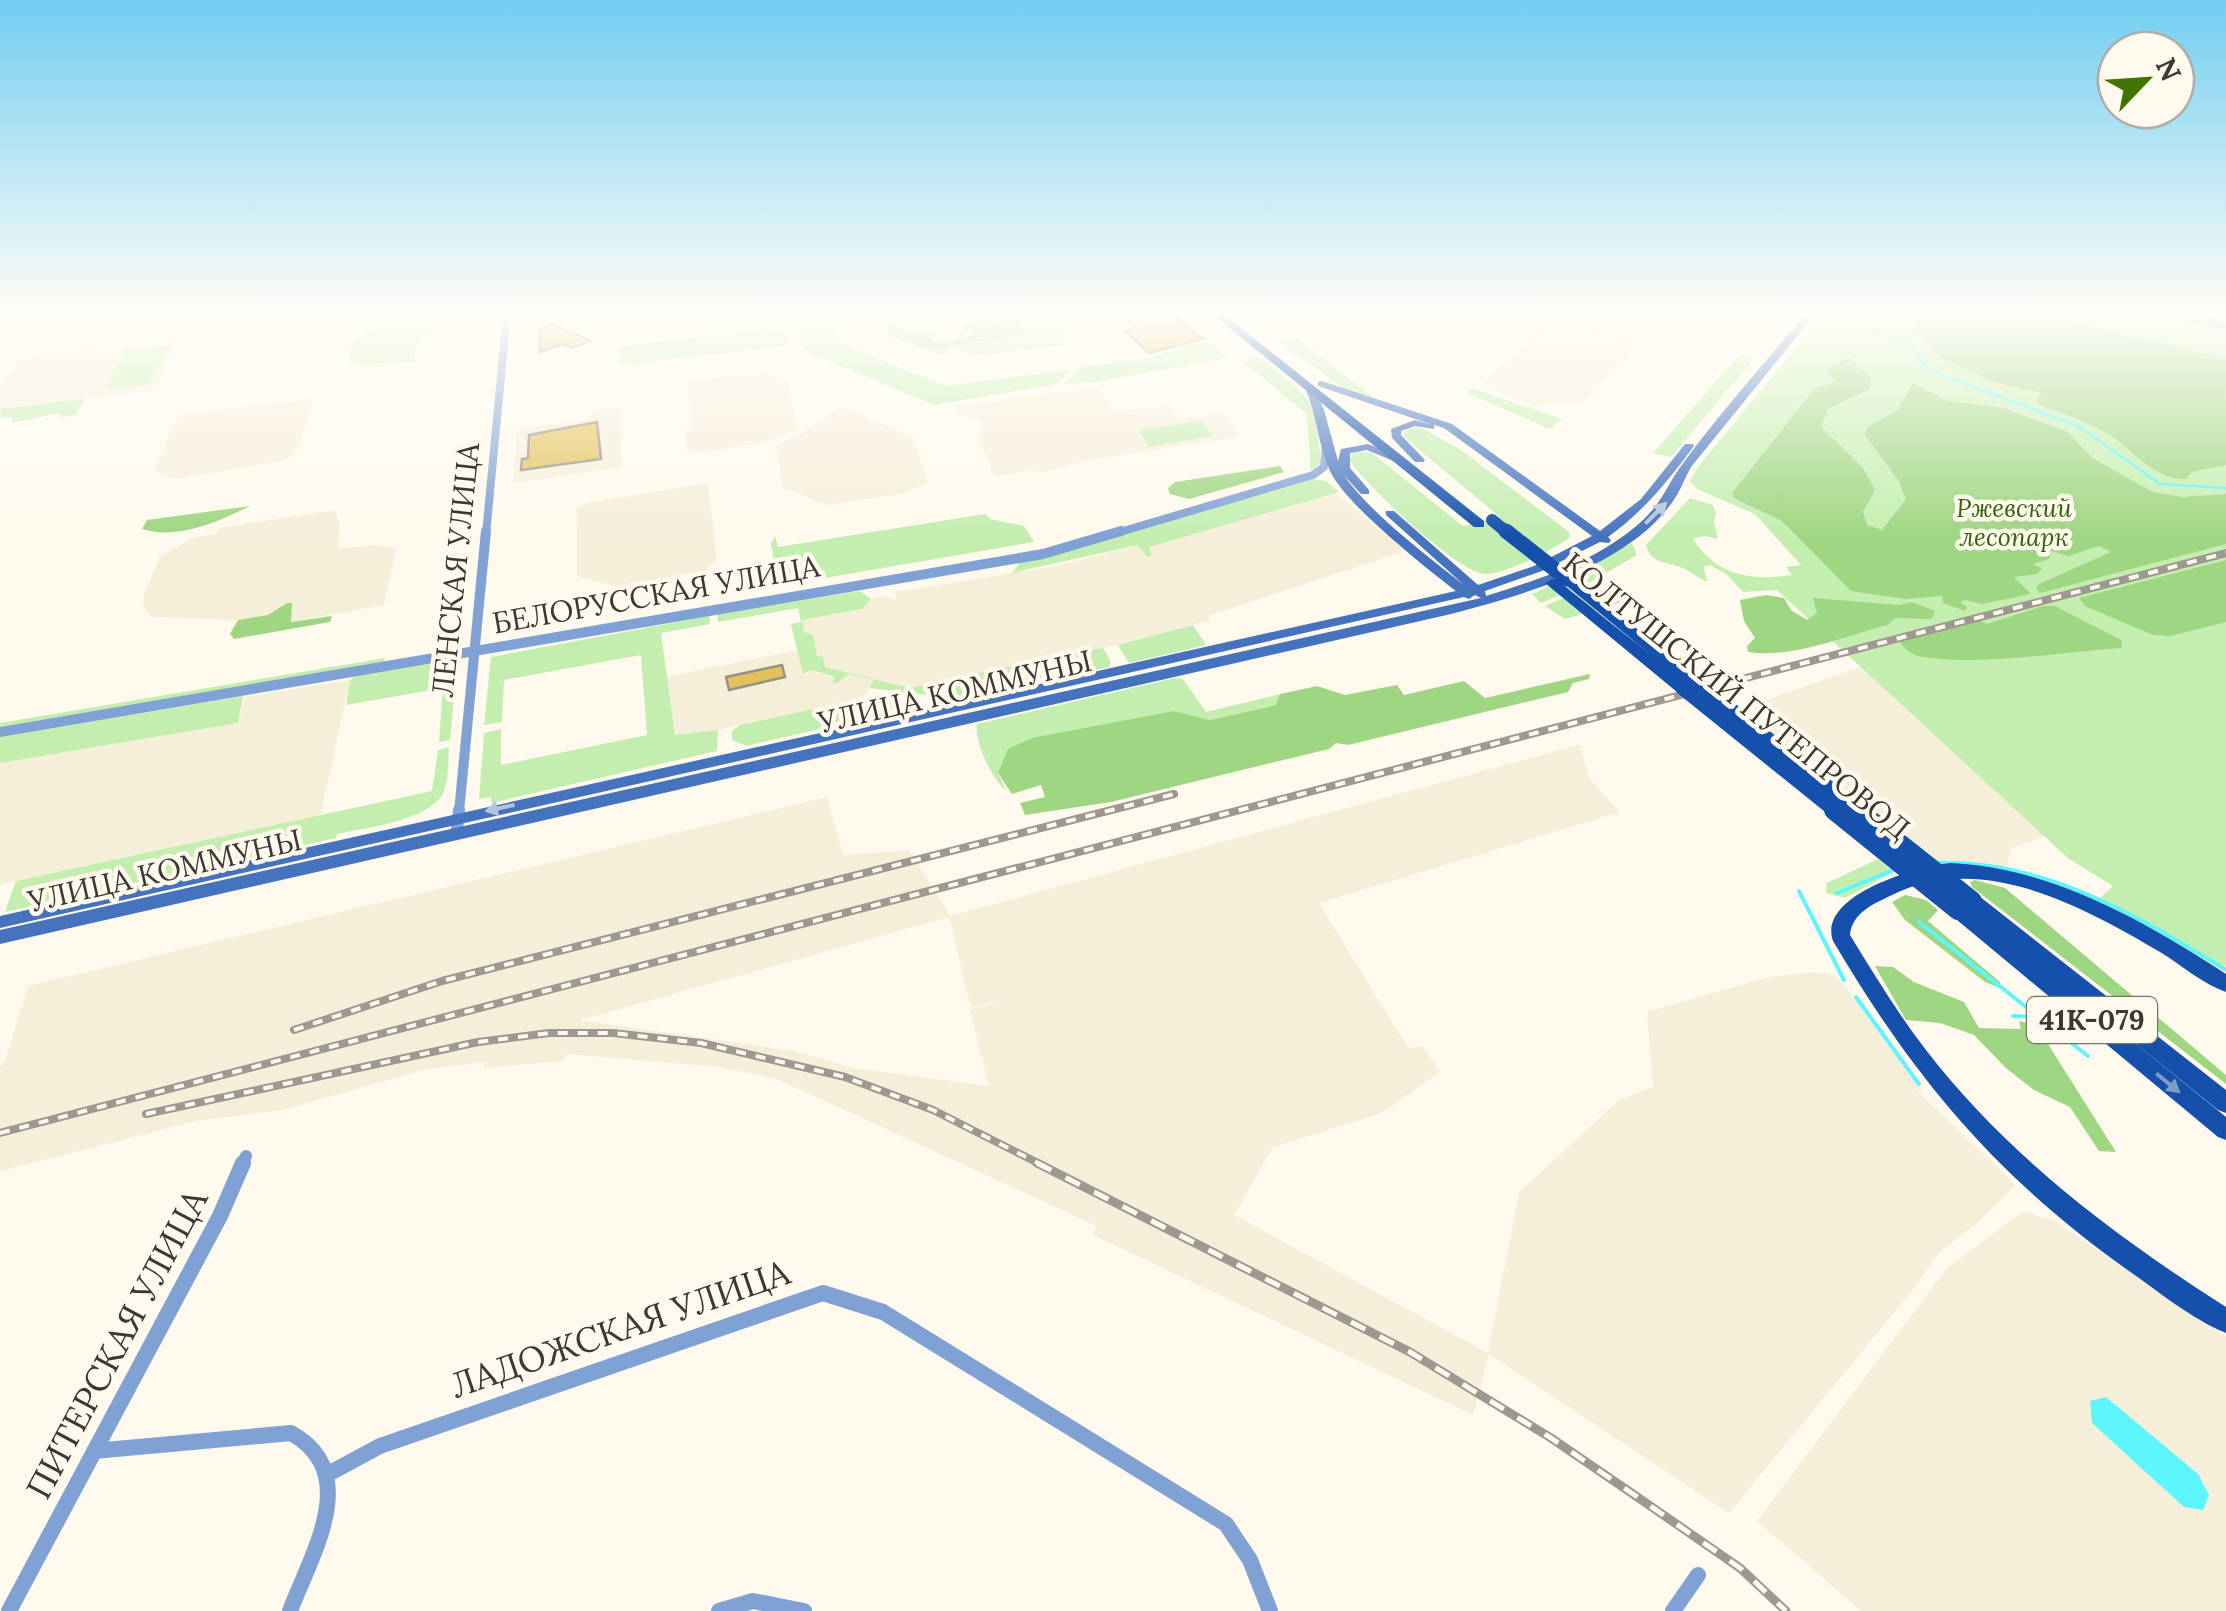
<svg xmlns="http://www.w3.org/2000/svg" width="2226" height="1611" viewBox="0 0 2226 1611" font-family="Lora,serif">
<rect width="100%" height="100%" fill="#fffaed"/>
<!-- built -->
<path fill="#f5eed9" fill-rule="evenodd" d="M293,313H361L357,328L284,337Z
M883,313H1032L1031,334L949,348H927L891,335Z
M1570,324L1632,342L1631,356L1586,401L1532,406L1480,385L1546,325Z
M179,341L156,390L0,409V386L18,357Z
M766,372L787,381L797,429L761,443L702,452L687,450L685,431L692,430L688,382Z
M1098,387L1116,411L1171,406L1181,419L1224,413L1239,437L1083,461L1040,473L1034,470L994,476L978,436L984,430L980,420L954,414L958,406Z
M314,398L296,453L282,461L173,479L155,470L178,415Z
M620,407L622,467L513,483L517,429L590,419L591,411Z
M839,409H850L913,438L928,482L900,494L827,505L783,488L775,445L801,434Z
M708,483L717,560L704,571L614,586L577,576V509L586,503Z
M1333,491L1405,551L1208,616L1211,620L1118,645L910,688L876,680L863,698L718,730L676,735L666,677L797,650L805,676L811,670L836,678L849,673L824,667L817,656L813,635L804,632L802,620L862,609L871,599L884,596L897,600L895,592L1055,566L1139,545L1152,555L1149,547Z
M335,510L340,524L338,549L374,545L396,548L384,605L290,622L292,604L287,603L268,615L238,620L152,617L144,607L143,597L160,557L195,537L216,534L219,528Z
M1860,667L2045,836L2012,848L2006,868L1944,860L1910,865L1745,724L1757,703Z
M350,680L320,817L0,884V763L238,723L245,697Z
M1579,745L1591,781L1620,812L1319,903L1408,1048L1423,1046L1440,1072L1380,1114L1273,1147L1234,1215L1488,1353L1519,1192L1619,1100L1653,1087L1647,1012L1769,977L1814,972L1832,975L1842,982L1921,1089L1918,1092L2016,1185L1975,1225L1939,1252L1916,1286L1729,1513L1489,1354L1473,1415L1093,1235L1097,1226L777,1079L719,1067L567,1054L564,1061L483,1068L486,1062L426,1069L283,1110L196,1121L0,1171V1066L5,1061L28,986L827,797L843,855L909,850L950,916ZM949,917L971,1008L1012,997L970,1010L989,1086L853,1068L794,1051L580,1020Z
M2024,1211L2054,1221L2226,1336V1611H1861L1757,1521L1947,1268Z"/>
<!-- green -->
<path fill="#c4eeb0" d="M799,313H829L841,344L946,386L1072,369L1057,384L934,405L807,352L800,344Z
M1015,313H1045L1065,332L1058,336L1070,337L1063,339L1067,344L971,356L960,348L949,349L950,353L942,356L928,350L1008,338L1016,322L1007,320Z
M1825,313H2161L2226,329V964L2222,969L2097,901L2113,886L2069,859L1777,590L1743,592L1726,574L1710,565L1704,567L1707,582C1698,578 1686,568 1677,566C1662,561 1651,563 1646,545L1690,498L1713,505L1716,514L1714,521L1718,539L1705,536L1693,539C1717,576 1751,581 1792,575L1786,567L1801,565L1755,514L1697,489L1690,482L1697,468Z
M462,317L461,324L433,328L428,335L420,337L413,362L349,364L352,340L372,328Z
M790,327L786,338L791,341L781,346L621,365V346Z
M1297,338L1374,398L1453,424L1343,388L1280,343Z
M1210,341L1228,358L1096,382L1063,384L1081,367L1141,359Z
M170,345L150,384L104,389L125,350Z
M1740,354L1754,359L1671,457L1653,453Z
M1259,357C1311,399 1315,395 1321,462L1311,471L1307,414L1243,362Z
M1472,388L1481,391L1562,419L1550,429L1467,393Z
M85,399L76,415L62,417L59,413L12,423V417L2,418L0,409Z
M1202,421L1212,436L1149,447L1139,430Z
M1422,428L1461,450L1569,532L1570,537C1553,550 1506,574 1485,574C1459,574 1364,483 1349,460L1355,451L1372,453L1463,526L1500,517L1404,437L1406,429Z
M1314,479L1326,481L1339,492L1149,547L1152,556L1147,557L1138,545L1012,573L1021,562Z
M985,514L990,519L1024,526L1034,542L784,585L777,583L771,544L775,536L778,547Z
M1632,543L1637,555L1587,584L1541,603L1532,594L1576,575Z
M1612,576L1625,598L1622,602L1565,619L1545,606Z
M860,591L871,599L862,609L802,620L804,632L813,635L817,656L823,657L825,667L910,688L1036,661L1042,678L963,699L869,688L874,680L849,674L836,684L832,683L835,677L812,670L803,674L791,624L801,622L798,608L718,622L717,614Z
M709,616L710,624L661,633L675,735L718,730L717,751L491,803V797L479,799L484,733L501,729V765L647,735L641,655L504,680L502,722L484,725L491,657Z
M1193,625L1206,645L1129,663L1118,645Z
M1103,648L1111,662L1109,667L1061,678L1047,659Z
M385,658L384,662L0,727V723Z
M442,662V666L452,665L455,690L450,740L439,742L443,688L346,705L350,680L355,676Z
M1175,678L1183,679L1206,712L1280,694L1277,705L1210,720L1174,711L998,773L1006,790C992,780 974,741 977,724Z
M243,696L238,723L0,763V737Z
M863,698L920,706L746,746L732,740V731L740,725Z
M449,747C448,760 449,776 445,788C437,820 365,828 337,834L336,838L5,912L16,881L432,791L438,750Z
M1878,859L1894,872L1845,898L1826,893L1827,883Z"/>
<!-- forest -->
<path fill="#9ed682" d="M1002,313H1020L1008,319L1021,323L1015,329L1019,331L1017,335L928,350L888,335L883,321L896,322L893,325L908,332H931L935,334L931,339L939,344L978,334L965,332L962,324L990,317L994,322H999Z
M1896,313H2037L2226,359V465L2192,472L2187,479C2149,480 2133,446 2101,430C2082,420 2062,413 2042,406L2036,401L2042,393L1993,382L1940,358L1917,331L1916,318Z
M1849,357L1871,378L1870,389L1828,409L1821,427L1863,468L1875,490L1863,512L1867,525L1882,530L1906,499L1898,480L1865,435L1867,427L1897,411L1913,383L1947,401L2003,408L2068,432L2092,458L2153,492L2182,497L2226,494V544L2040,593L2036,589L2039,584L2111,552L2099,546L2069,556L2051,551L2049,559L2033,564L2042,569L2037,574L2014,577L2031,594L1982,604L1965,600L1960,602L1967,607L1965,611L1943,603L1942,596L1905,599L1851,591L1782,521L1734,498L1732,493L1815,388L1837,382L1825,371Z
M1280,466L1284,472L1189,499L1170,494L1168,488L1175,482Z
M250,506C218,522 177,540 142,529L147,520Z
M2226,560V622L2170,636L2153,635L2085,606L2079,598Z
M1766,595L1784,598L1791,610L1807,620L1817,613L1813,598L1900,605L1912,602L1935,611L1932,619L1896,618L1887,625C1845,636 1792,659 1748,652L1747,646L1755,638L1744,621L1740,600Z
M287,603H292L291,622L332,616L330,622L234,639L230,634L238,620L268,615Z
M2043,606H2055L2121,640L2122,648C2061,652 1984,666 1923,657C1913,656 1904,649 1898,640L1979,620L1987,624Z
M1590,674L1589,679L1573,683L1568,692L1348,745L1336,743L1329,749L1111,802L1025,815L1020,803L1045,797L1041,785L1012,794L998,773L1008,749L1032,738L1174,711L1210,720L1276,705L1280,694L1317,686L1345,695L1397,685L1404,695L1464,681L1485,698Z
M1975,880L2005,888L2226,1075V1084L1972,887L1970,882Z
M1905,895L1926,900L1938,910L1928,921L2000,982V988L1985,982L1905,920L1892,902Z
M1875,966L1893,967L1914,982L1964,1002L1979,1028L2021,1029L2019,1021L2036,1025L2116,1152L2099,1151L2070,1107L2034,1090L2007,1069L1974,1035L1940,1023L1906,1020Z"/>
<!-- water -->
<path fill="#5ef6fe" d="M2106,1397L2198,1474L2209,1495L2203,1510L2184,1507L2092,1423L2090,1401Z"/>
<g fill="none" stroke-linecap="round" stroke-linejoin="round">
<!-- stream-far1 -->
<path stroke="#5ef6fe" stroke-width="2.5" d="M1875,331L1906,340L1924,365L1947,377L2080,427L2160,484L2226,488"/>
<!-- stream -->
<path stroke="#5ef6fe" stroke-width="4" d="M1935,863C2043,859 2136,915 2226,970
M1799,891L1844,980
M1837,893L1896,869
M1919,922L2088,1056
M1856,997L1919,1084
M2013,1016L2039,1017"/>
</g>
<!-- building -->
<path fill="#e3c15a" stroke="#959185" stroke-width="2.5" d="M1120,313H1171L1203,339L1149,353L1125,331L1137,328Z
M552,324L580,336L590,341L573,348L563,344L540,352V329Z
M597,422L601,459L521,470L522,459L528,458L529,435Z
M782,665L785,677L729,690L726,677Z"/>
<g fill="none" stroke-linecap="round" stroke-linejoin="round">
<!-- street-far3 -->
<path stroke="#80a1d4" stroke-width="8" d="M2169,313L2226,326
M486,534L507,313
M1113,534L1313,475L1324,467L1326,442"/>
<!-- street-far2 -->
<path stroke="#80a1d4" stroke-width="10" d="M0,732L1043,554L1121,531
M459,812L486,531"/>
<!-- street-far1 -->
<path stroke="#80a1d4" stroke-width="12" d="M457,829L459,810
M242,1165L246,1156"/>
<!-- street -->
<path stroke="#80a1d4" stroke-width="16" d="M94,1451L291,1433C363,1473 311,1555 290,1611
M328,1474L380,1446L823,1293L883,1312L1226,1524L1250,1560L1270,1611
M9,1611L220,1216L243,1163
M719,1611L753,1601L804,1611
M1673,1611L1698,1575"/>
<!-- secondary -->
<path fill="#4573be" fill-rule="evenodd" d="M1806,313H1816L1691,467C1686,476 1682,486 1677,495C1634,565 1525,594 1451,614L0,944V930L1481,598L1475,595L1469,599L1464,597L0,928V916L1456,591C1425,567 1346,505 1330,471C1318,445 1317,415 1305,388L1306,386H1314L1324,410L1338,461L1341,449L1368,444L1402,458V462L1398,463L1367,450L1350,453V468L1369,490V494H1361L1343,474C1370,513 1426,555 1464,585L1386,515V511H1394L1478,585L1534,566L1592,536L1444,428L1434,425V429L1415,426L1401,431V435L1425,460L1423,462H1415L1392,438L1391,429L1415,420L1433,425L1318,386V382L1322,381L1452,424L1600,531L1641,499L1685,444H1693L1694,446C1668,481 1644,511 1608,537L1611,540L1609,543L1600,542L1542,571L1485,591L1486,596C1541,579 1602,559 1644,519C1663,501 1669,481 1684,462C1722,410 1766,362 1806,313Z"/>
<!-- primary -->
<path fill="#1450ac" fill-rule="evenodd" d="M1211,313H1222L1484,521V527H1474Z
M1567,575L1705,681L1707,685L1705,689L1699,690L1689,686V692H1677L1545,583L1552,579L1557,580L1651,655L1562,582L1560,579Z
M1951,863C2052,868 2142,920 2226,974V992C2203,984 2181,965 2160,952C2082,906 1982,851 1892,895C1873,904 1852,913 1850,935C1874,974 1898,1014 1926,1050C2008,1156 2113,1235 2226,1307V1333C2192,1319 2159,1292 2129,1271C1997,1177 1915,1080 1833,941C1817,895 1918,866 1951,863Z
M1972,894L1979,896L2226,1090V1113L2218,1110L2104,1018L2226,1117V1140L2218,1137L1951,915L1949,910L1951,905H1965L1963,901L1965,896Z"/>
<defs>
<path id="rail-far1" d="M294,1030L442,981L1174,794
M146,1114L478,1042L549,1033H613L701,1043L845,1077L933,1110L1042,1165
M0,1133L2226,553"/>
<path id="rail" d="M1037,1163L1410,1352L1551,1438L1633,1494L1740,1568L1786,1611"/>
</defs>
<!-- rail-far1 casing -->
<use href="#rail-far1" stroke="#9d9990" stroke-width="8"/>
<!-- rail casing -->
<use href="#rail" stroke="#9d9990" stroke-width="9"/>
<!-- rail-far1 -->
<use href="#rail-far1" stroke="#fffaed" stroke-width="4" stroke-dasharray="10" stroke-linecap="butt"/>
<!-- rail -->
<use href="#rail" stroke="#fffaed" stroke-width="5" stroke-dasharray="16" stroke-linecap="butt"/>
<!-- primary-bridge-far2 -->
<path stroke="#1450ac" stroke-width="12" d="M1492,520L1509,534"/>
<!-- primary-bridge-far1 -->
<path stroke="#1450ac" stroke-width="15" d="M1506,531L1567,579
M1699,685L1860,812
M1683,688L1837,812"/>
<!-- primary-bridge -->
<path stroke="#1450ac" stroke-width="20" d="M1834,810L1958,910
M1857,810L1972,901"/>
</g>
<!-- one-way arrows -->
<defs><path id="oneway-solid" d="M-6-.8H1V-3.2L6.5 0L1 3.2V.8H-6Z" transform="scale(2.5)"/></defs>
<g fill="#b5c4da">
<use href="#oneway-solid" transform="translate(1656 513) rotate(-45)"/>
<use href="#oneway-solid" transform="translate(500 808) rotate(168)"/>
</g>
<use fill="#7e9cc9" href="#oneway-solid" transform="translate(2168 1083) rotate(39)"/>
<!-- sky -->
<linearGradient id="sky" x2="0" y2="1"><stop stop-color="#71cef1"/><stop offset="0.58" stop-color="#fffdf7"/><stop offset="1" stop-color="#fffdf7" stop-opacity="0"/></linearGradient>
<rect width="2226" height="538" fill="url(#sky)"/>
<g text-anchor="middle" stroke-width="9" stroke-linejoin="round" paint-order="stroke">
<!-- far-park labels -->
<g font-size="25" font-style="italic" fill="#32640e" stroke="#fffaed">
<text x="2014" y="517">Ржевский<tspan x="2014" dy="29">лесопарк</tspan></text>
</g>
<!-- shield labels -->
<rect fill="#fffaed" stroke="#76736c" stroke-width="2.5" x="2027" y="997" width="130" height="46" rx="8"/>
<g font-size="28" font-weight="bold" fill="#3b3934">
<text x="2092" y="1030">41К-079</text>
</g>
<!-- street labels -->
<g font-size="30" fill="#3b3934" stroke="#fffaed">
<text transform="translate(456 570) rotate(-84)" y="10">ЛЕНСКАЯ УЛИЦА</text>
<text transform="translate(656 595) rotate(-10)" y="10">БЕЛОРУССКАЯ УЛИЦА</text>
<text transform="translate(955 692) rotate(-13)" y="10">УЛИЦА КОММУНЫ</text>
<text transform="translate(1736 696) rotate(39)" y="10">КОЛТУШСКИЙ ПУТЕПРОВОД</text>
<text transform="translate(165 871) rotate(-13)" y="10">УЛИЦА КОММУНЫ</text>
</g>
<!-- near-street labels -->
<g font-size="35" fill="#3b3934" stroke="#fffaed">
<text transform="translate(620 1329) rotate(-19)" y="12">ЛАДОЖСКАЯ УЛИЦА</text>
<text transform="translate(117 1344) rotate(-62)" y="12">ПИТЕРСКАЯ УЛИЦА</text>
</g>
</g>
<!-- north arrow -->
<g transform="translate(2146 80) rotate(65)"><circle r="48" fill="#fffaed" stroke="#b1ada3" stroke-width="2.5"/>
<path d="M0-8L18 38L0 25L-18 38Z" fill="#427500"/>
<text y="-15" font-size="28" font-weight="bold" text-anchor="middle" fill="#3b3934">N</text>
</g>
</svg>
